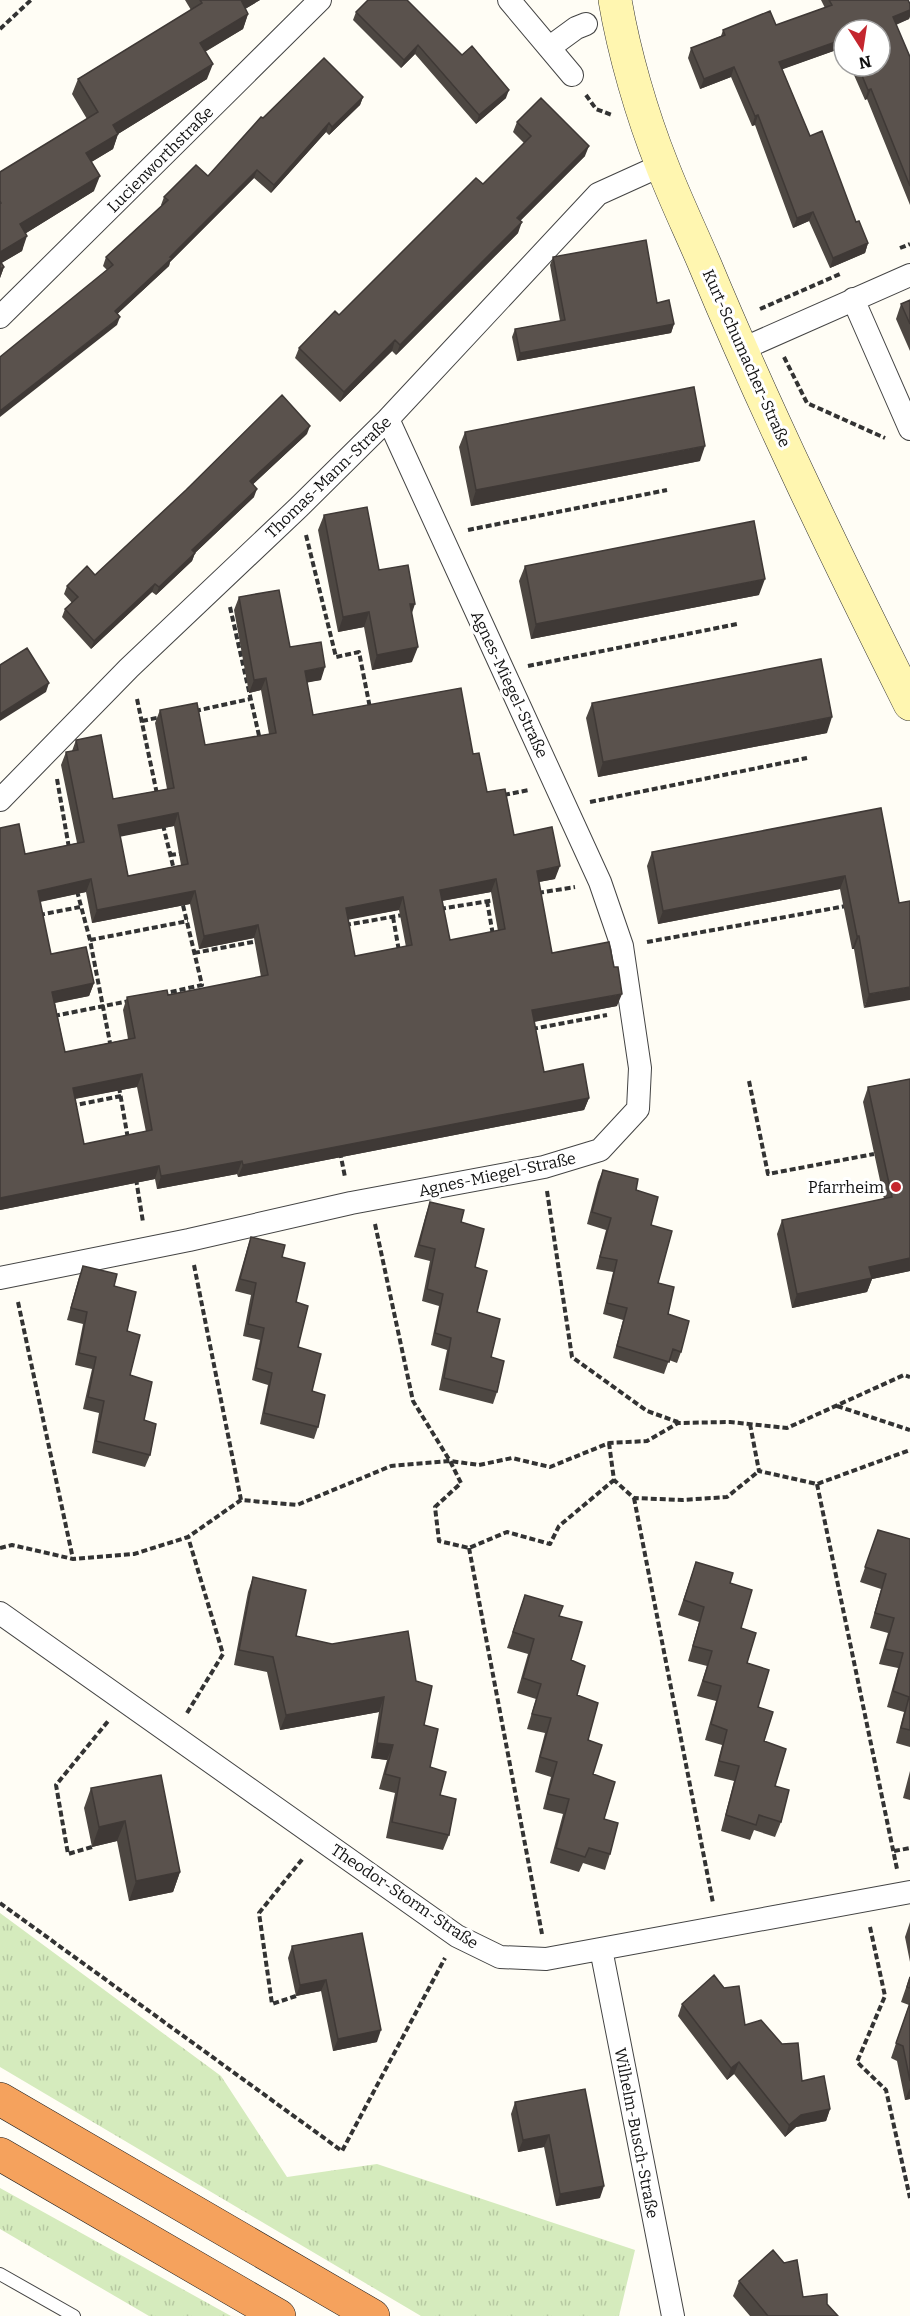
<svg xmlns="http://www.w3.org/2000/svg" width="910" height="2316" viewBox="0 0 910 2316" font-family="Bitter,serif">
<defs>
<pattern id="grass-tufts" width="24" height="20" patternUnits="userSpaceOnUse" patternTransform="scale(1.5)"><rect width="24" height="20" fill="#d5ebbd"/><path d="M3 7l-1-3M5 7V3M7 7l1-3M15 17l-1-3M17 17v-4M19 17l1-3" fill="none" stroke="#b6c8a1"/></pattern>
</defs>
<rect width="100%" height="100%" fill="#fffdf5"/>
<!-- grass -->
<path fill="url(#grass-tufts)" d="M0,1913L221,2076L287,2177L377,2164L635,2250L619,2316H421L0,2067Z
M0,2188L231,2316H149L0,2229Z"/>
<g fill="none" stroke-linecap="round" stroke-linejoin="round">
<defs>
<path id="lane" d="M0,2274L74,2316"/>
<path id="street" d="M509,0L572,75
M550,47L576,28L586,24
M853,299L910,429
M0,317L320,0
M740,350L910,275
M0,800L129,668L299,507L388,419L598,194L662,165
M0,1278L189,1240L351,1203L544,1167L600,1150L638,1109L640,1068L622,946L600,882L388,419
M0,1613L457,1936L500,1957L546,1959L910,1892
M601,1949L673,2316"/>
<path id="secondary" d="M615,0C624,53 642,115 662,165C675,199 691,232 705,265C767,414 838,560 910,704"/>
<path id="highway" d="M0,2099L373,2316
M0,2154L279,2316"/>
</defs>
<!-- lane casing -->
<use href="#lane" stroke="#444" stroke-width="14"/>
<!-- street casing -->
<use href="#street" stroke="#444" stroke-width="24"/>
<!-- secondary casing -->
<use href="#secondary" stroke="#333" stroke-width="34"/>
<!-- highway casing -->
<use href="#highway" stroke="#222" stroke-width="34"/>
<!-- path -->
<path stroke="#333" stroke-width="4" stroke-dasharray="6 3" stroke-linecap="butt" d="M0,29L31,0
M586,95L596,109L612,115
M900,248L910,244
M760,309L840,274
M784,357L807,403L885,438
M468,530L667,490
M306,535L336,657L359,652L370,708
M230,607L260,740
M528,666L737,624
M137,699L157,794
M195,711L250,699
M142,721L161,717
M57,779L69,848
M504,795L529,790
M590,802L807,758
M163,825L174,870
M170,855L184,853
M77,891L90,940L111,1048
M538,893L575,887
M487,901L493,935
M440,909L495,900
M39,915L80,907
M393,917L399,951
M345,925L403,915
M90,940L188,921
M647,942L846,906
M194,953L258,941
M162,994L202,985L182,901
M54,1016L129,1001
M532,1029L607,1015
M749,1081L768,1174L874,1154
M119,1087L128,1139
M71,1106L121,1096
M340,1152L345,1177
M136,1179L143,1222
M547,1191L572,1357L647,1411L678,1422
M375,1224L413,1401L450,1461L461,1483L435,1507L439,1541L469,1548L507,1532L550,1544L559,1526L614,1480
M194,1265L241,1500
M18,1302L73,1559
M837,1406L910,1430
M750,1424L759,1471L817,1484L910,1450
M609,1443L614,1480L634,1498L682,1500L727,1497L759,1471
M817,1484L897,1869
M634,1498L713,1903
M0,1548L12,1545L73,1559L134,1554L188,1537L241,1500L297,1505L391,1466L450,1461L479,1465L512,1458L550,1467L609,1443L647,1441L678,1423L730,1422L787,1428L904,1375L910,1377
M469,1548L542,1934
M187,1713L223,1654L188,1537
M92,1847L68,1854L56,1785L109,1720
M894,1851L910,1848
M0,1903L342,2151L445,1958
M870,1927L885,1996L857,2062L886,2090L910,2198
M296,1996L272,2004L259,1913L304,1857"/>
<!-- lane -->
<use href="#lane" stroke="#fff" stroke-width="12"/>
<!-- street -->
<use href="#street" stroke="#fff" stroke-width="22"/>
<!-- secondary -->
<use href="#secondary" stroke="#fff6b0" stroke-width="33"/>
<!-- highway -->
<use href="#highway" stroke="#f5a25d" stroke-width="33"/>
</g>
<!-- wall -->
<path fill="#4d4742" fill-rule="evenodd" d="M185,0H260L245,9L248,14L243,29L205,52L207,79L118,134L113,149L91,162L94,191L26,233L22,251L1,263L4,267L0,278V172L87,119L72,94L78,79L191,10Z
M821,0H908L910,4V16L909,19L896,25L910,57V205L867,99L865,100L850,66H880L844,30V52L842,48L782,69L810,136L856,222L868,243L865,253L830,268L809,221L793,228L755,125L752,126L731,77L700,89L688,58L691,48L721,36L723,30L776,25L825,8Z
M356,12L462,55L506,98L476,124L415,54L401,68L353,20Z
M363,97L360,105L329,135L326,132L271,193L254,178L170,262L169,266L117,314V325L107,270L103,266L106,257L162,206L161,205L164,197L208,176L263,118Z
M517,122L585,156L520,221L518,233L396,355L392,351L340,402L295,358L299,348L339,315L483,184L524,143L513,132Z
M553,257L657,303L674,324L671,333L517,361L512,337L515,329L560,321L550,265Z
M910,300V351L896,319L901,304Z
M465,432L700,461L471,506L459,447Z
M307,434L253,484L254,497L195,553L192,561L156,595L152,592L91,649L62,617L65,609L72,603L64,594L67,586L95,575Z
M324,515L379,570L411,615L412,662L372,670L364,627L338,632L318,530Z
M525,566L759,595L531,639L519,581Z
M239,597L290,647L321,680L307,682L313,715L473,754L487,792L514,835L555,879L539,882L552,953L617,1006L534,1022L544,1072L589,1098L584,1110L238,1177L237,1174L157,1189L155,1179L0,1210V828L25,854L77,843L61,765L66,752L72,751L76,740L113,799L167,789L155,723L160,710L205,745L269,734L261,690L249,693L234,610ZM174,826L181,865L128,876L120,836ZM86,892L92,923L190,904L199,949L254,938L261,977L168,995L127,997L123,1010L128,1039L65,1052L55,1003L89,996L94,983L51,954L40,902ZM491,892L498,931L450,940L442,901ZM399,910L406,947L355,956L348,919ZM137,1087L146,1132L84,1144L75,1099Z
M592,703L827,733L598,777L586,718Z
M881,808L899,903L910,901L864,1008L854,949H852L840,889L658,924L647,866L652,852Z
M910,1079V1271L872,1279L867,1292L792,1308L777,1234L782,1220L884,1199L863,1102L868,1087Z
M603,1170L636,1190L651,1225L658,1283L668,1314L681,1352L677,1363L669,1360L664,1374L613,1358L623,1320L603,1314L613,1272L596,1269L606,1230L587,1224L598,1182Z
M430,1202L461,1222L475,1267L477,1312L491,1357L497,1392L493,1404L439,1390L447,1350L431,1345L439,1306L422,1301L430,1261L414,1257L426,1214Z
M251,1237L282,1257L296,1302L298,1347L312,1391L318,1427L314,1439L260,1424L268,1385L252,1380L260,1340L243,1336L251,1295L235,1291L247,1249Z
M83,1266L114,1286L127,1331L130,1375L144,1420L150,1455L145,1467L92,1453L99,1413L83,1409L92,1369L75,1365L83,1324L67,1320L79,1277Z
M878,1530L910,1539V1747L896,1743L904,1712L887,1707L898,1668L879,1664L888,1633L870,1628L881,1589L860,1582Z
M696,1562L730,1583L741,1628L747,1663L758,1707L764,1741L775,1786L781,1822L775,1837L754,1830L750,1840L721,1831L734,1781L714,1776L722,1745L705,1740L716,1701L697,1696L707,1666L688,1661L699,1622L678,1615Z
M253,1577L296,1636L424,1725L430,1767L440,1795L449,1835L443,1850L386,1838L395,1793L379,1789L387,1760L371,1758L379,1712L280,1730L267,1672L234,1665L248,1592Z
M525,1595L559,1616L571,1660L577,1695L588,1740L593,1774L604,1819L610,1854L605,1870L583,1863L579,1872L550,1863L563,1814L543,1809L551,1777L535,1772L545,1733L527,1729L536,1699L517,1693L528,1654L507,1648Z
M910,1771V1800L903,1798Z
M91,1788L180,1872L173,1892L129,1901L117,1841L92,1847L84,1808Z
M910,1922V1962L905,1937Z
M362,1933L377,2042L333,2051L321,1991L296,1996L288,1958L292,1946Z
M910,1976V2099L905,2100L897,2061L891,2058L909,2005L901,2002Z
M724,1988L745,2025L830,2109L826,2121L796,2127L785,2137L734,2074L727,2080L678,2016L682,2004Z
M585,2089L600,2198L556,2206L544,2147L518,2152L511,2114L515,2102Z
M739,2281L803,2297L827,2304L838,2316H750L733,2296Z"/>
<!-- shaded-wall -->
<path fill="#3f3936" d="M241,0H260L235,15Z
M910,10V16L909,19L889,27L893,17Z
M248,14L243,29L194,58L200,43Z
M844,39V43L842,48L775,72L779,62Z
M418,45L415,54L401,68L404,60Z
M213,64L207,79L118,134L113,149L80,169L86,153L113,125Z
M734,67L731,77L700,89L704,79Z
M871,89L867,99L865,100L868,90Z
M509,90L506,98L476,124L479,115Z
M363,97L360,105L329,135L332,127Z
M758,115L755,125L752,126L755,116Z
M329,123L326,132L271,193L274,185Z
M589,146L585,156L513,228L517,218Z
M257,170L254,178L170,262L169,266L112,319L115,311Z
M100,176L94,191L15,240L20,224Z
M813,212L809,221L793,228L797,218Z
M522,222L518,233L396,355L400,345Z
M27,236L22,251L0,264V252Z
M868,243L865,253L830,268L833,258Z
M4,267L0,278V269Z
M120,317L117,325L0,417V411Z
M674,324L671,333L517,361L520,353Z
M395,340L392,351L340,402L344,392Z
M310,426L307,434L247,490L250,481Z
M705,446L700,461L471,506L476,490Z
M257,489L254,497L195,553L192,561L156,595L159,587L192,550Z
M765,579L759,595L531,639L536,624Z
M155,584L152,592L91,649L94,641Z
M410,604H415L410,619Z
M369,612L364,627L338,632L343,617Z
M418,647L412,662L372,670L377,655Z
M325,667L321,680L300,684L305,671Z
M266,678L261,690L249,693L254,680Z
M49,683L46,692L0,721V714Z
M832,717L827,733L598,777L603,762Z
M178,813L174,826L114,838L118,825Z
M560,866L555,879L533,883L537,871Z
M845,876L840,889L658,924L663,911Z
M91,879L86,892L33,903L38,891Z
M496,879L491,892L435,902L440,890Z
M195,891L190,904L92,923L97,910Z
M403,897L399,910L342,921L346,908Z
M258,925L254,938L199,949L204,936Z
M857,936H859L854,949H852Z
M94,983L89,996L48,1004L52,992Z
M910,987V1000L864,1008L869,994Z
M622,994L617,1006L527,1023L532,1010Z
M142,1074L137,1087L68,1100L73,1088Z
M589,1098L584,1110L238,1177L243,1165Z
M242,1161L237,1174L157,1189L161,1176Z
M159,1166L155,1179L0,1210V1198Z
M910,1258V1271L872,1279L867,1292L792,1308L797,1294L869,1267Z
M384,1697L379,1712L280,1730L286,1715Z
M377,1743L393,1745L387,1760L371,1758Z
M125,1821L117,1841L92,1847L99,1827Z
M180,1872L173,1892L129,1901L136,1881Z
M326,1980L321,1991L296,1996L300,1985Z
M381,2030L377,2042L333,2051L338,2039Z
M739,2062L734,2074L727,2080L731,2068Z
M910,2088V2099L905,2100Z
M830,2109L826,2121L796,2127L785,2137L789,2125L801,2115Z
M549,2135L544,2147L518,2152L523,2140Z
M604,2186L600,2198L556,2206L560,2194Z"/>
<!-- building -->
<path fill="#5a524d" stroke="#3f3936" stroke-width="1.5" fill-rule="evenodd" d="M200,0H241L248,14L200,43L213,64L113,125L118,134L86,153L100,176L20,224L27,236L0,252V204L1,203L0,201V172L98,112L78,79L202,3Z
M368,0H407L462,55L472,46L509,90L479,115L418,45L404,60L356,12Z
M829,0H908L910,4V10L893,17L910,57V186L871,89L868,90L858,66H880V30H844V39L779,62L810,136L822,131L856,222L859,221L868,243L833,258L813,212L797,218L758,115L755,116L734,67L704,79L691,48L725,35L723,30L770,11L776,25L832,5Z
M324,58L363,97L332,127L329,123L274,185L257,170L170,257L172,258L115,311L120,317L0,411V357L113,265L106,257L168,200L164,197L196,165L208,176L261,117L263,118Z
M541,98L589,146L517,218L522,222L484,260L400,345L395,340L344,392L299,348L335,311L339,315L476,178L483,184L531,136L517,122Z
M646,240L657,303L669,300L674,324L520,353L515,329L565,320L553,257Z
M0,261L4,267L0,269Z
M910,300V324L901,304Z
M694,387L705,446L476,490L465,432Z
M282,395L310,426L250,481L257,489L192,550L195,553L159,587L155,584L94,641L65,609L78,597L67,586L87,566L95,575L186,490Z
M367,507L379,570L408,565L415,604H410L418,647L377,655L369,612L343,617L324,515Z
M754,521L765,579L536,624L525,566Z
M279,590L290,647L321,642L325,667L305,671L313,715L461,688L473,754L479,753L487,792L505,789L514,835L552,827L560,866L537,871L552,953L609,942L614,967H618L622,994L532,1010L544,1072L583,1064L589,1098L243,1165L242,1161L161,1176L159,1166L0,1198V828L19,824L25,854L84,842L66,752L78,750L76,740L101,735L113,799L174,788L160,710L197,703L205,745L276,733L266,678L254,680L239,597ZM178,813L188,864L128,876L118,825ZM91,879L97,910L195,891L204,936L258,925L268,975L168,995L167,990L127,997L135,1038L65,1052L52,992L94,983L86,947L51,954L38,891ZM496,879L505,929L450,940L440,890ZM403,897L412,945L355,956L346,908ZM142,1074L152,1130L84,1144L73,1088Z
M27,648L49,683L0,714V665Z
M821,659L832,717L603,762L592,703Z
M881,808L899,903L910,901V987L869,994L859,936H857L845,876L663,911L652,852Z
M910,1079V1258L869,1267L872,1278L797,1294L782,1220L892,1197L868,1087Z
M603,1170L638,1179L636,1190L658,1197L651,1225L672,1231L658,1283L674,1287L668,1314L689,1321L681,1352L673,1349L669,1362L617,1346L627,1308L607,1303L617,1260L600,1257L611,1218L592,1212Z
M430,1202L464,1210L461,1222L484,1229L475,1267L487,1271L477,1312L500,1319L491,1357L504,1361L497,1392L444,1378L451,1338L435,1333L443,1294L427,1289L435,1249L419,1245Z
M251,1237L285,1245L282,1257L305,1263L296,1302L308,1306L298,1347L321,1354L312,1391L325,1395L318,1427L264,1413L272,1373L256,1368L264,1328L248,1324L256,1283L240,1279Z
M83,1266L117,1274L114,1286L136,1292L127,1331L140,1335L130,1375L152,1382L144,1420L156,1424L150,1455L96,1441L104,1401L88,1397L96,1357L79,1353L87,1312L71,1308Z
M878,1530L910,1539V1730L901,1728L909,1697L893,1691L903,1653L885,1649L894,1618L875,1613L886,1574L865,1567Z
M696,1562L733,1573L730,1583L752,1590L741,1628L756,1633L747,1663L769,1670L758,1707L773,1712L764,1741L786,1749L775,1786L789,1790L781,1822L759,1815L756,1825L726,1815L739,1766L719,1761L727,1730L711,1724L721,1686L703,1681L712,1651L693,1646L704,1607L684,1600Z
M253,1577L306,1590L296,1636L332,1644L408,1631L416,1681L432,1686L424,1725L438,1729L430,1767L446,1772L440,1795L456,1799L449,1835L392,1822L400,1778L385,1774L393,1745L377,1743L384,1697L286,1715L273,1657L239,1650Z
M525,1595L563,1606L559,1616L582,1622L571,1660L585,1666L577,1695L598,1703L588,1740L602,1745L593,1774L615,1782L604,1819L618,1823L610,1854L589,1848L585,1857L556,1848L569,1799L548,1794L557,1762L540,1757L551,1718L532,1714L541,1684L523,1678L534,1639L513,1632Z
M161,1775L180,1872L136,1881L125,1821L99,1827L91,1788Z
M362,1933L381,2030L338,2039L326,1980L300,1985L292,1946Z
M714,1975L724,1988L739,1986L745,2025L761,2020L782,2044L798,2043L802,2081L824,2076L830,2109L801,2115L789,2125L739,2062L731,2068L682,2004Z
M910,1977V1988L907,1987Z
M910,2003V2081L903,2046L896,2043Z
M585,2089L604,2186L560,2194L549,2135L523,2140L515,2102Z
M773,2250L784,2263L797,2260L803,2297L827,2294V2304L838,2316H768L739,2281Z"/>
<!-- markers -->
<circle fill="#c4262e" stroke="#fff" stroke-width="2" cx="896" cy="1187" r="6"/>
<g text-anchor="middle" stroke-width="6" stroke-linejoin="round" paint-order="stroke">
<!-- street labels -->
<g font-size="16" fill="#111" stroke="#fff">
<text transform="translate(160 159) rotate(-45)" y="6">Lucienworthstraße</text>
<text transform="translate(747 358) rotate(66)" y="6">Kurt-Schumacher-Straße</text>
<text transform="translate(328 477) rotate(-44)" y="6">Thomas-Mann-Straße</text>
<text transform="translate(510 684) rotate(65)" y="6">Agnes-Miegel-Straße</text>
<text transform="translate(497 1174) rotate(-12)" y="6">Agnes-Miegel-Straße</text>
<text transform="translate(405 1896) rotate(34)" y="6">Theodor-Storm-Straße</text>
<text transform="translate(637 2133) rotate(79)" y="6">Wilhelm-Busch-Straße</text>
</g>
<!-- poi labels -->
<g font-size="16" fill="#111" stroke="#fff" text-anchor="end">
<text x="884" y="1193">Pfarrheim</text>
</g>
</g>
<!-- north arrow -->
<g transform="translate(862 48) rotate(168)"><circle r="28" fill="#ffffff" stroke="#a0a0a0" stroke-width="1.5"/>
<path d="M0-4.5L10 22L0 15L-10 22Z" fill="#c4262e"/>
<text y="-9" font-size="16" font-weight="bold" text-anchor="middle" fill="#111111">N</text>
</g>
</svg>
